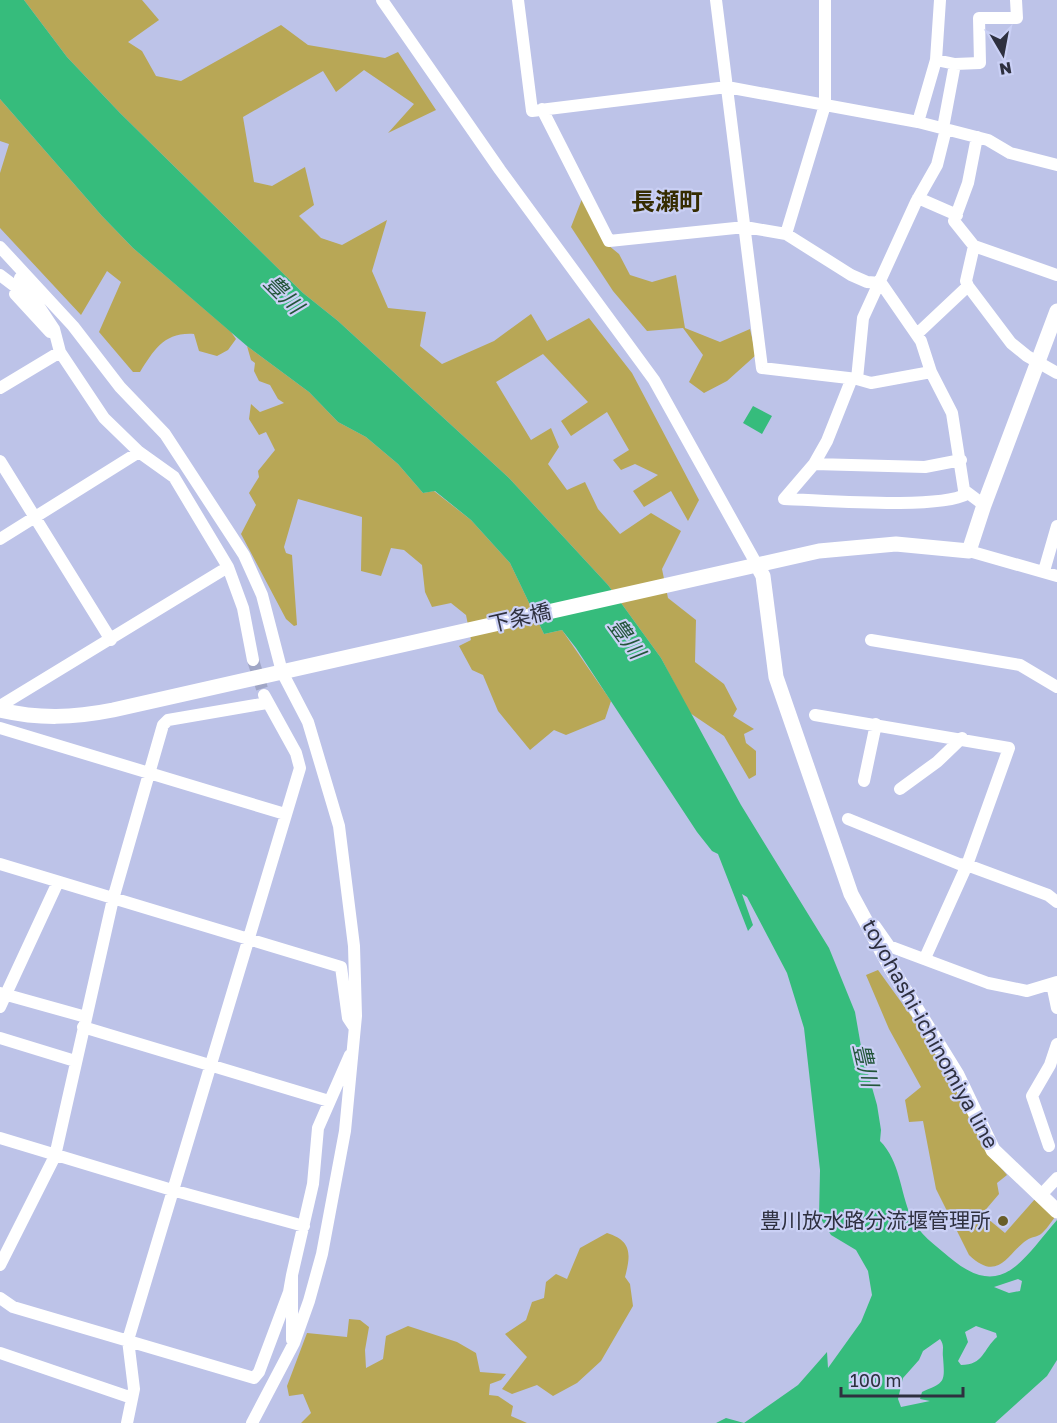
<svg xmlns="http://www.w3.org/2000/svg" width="1057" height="1423" viewBox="0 0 1057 1423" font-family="'Golos Text','Noto Sans JP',sans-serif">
<rect width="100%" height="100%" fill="#bdc3e8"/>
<!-- green -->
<path fill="#b8a756" d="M24,0H142L159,20L128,42L142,51L156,76L181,81L281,25L308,45L385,58L398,52L436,110L388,133L414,104L364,70L336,92L323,71L243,117L254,182L272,186L305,167L314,205L299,216L321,238L342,245L387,220L372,271L388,308L426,312L420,346L442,364L494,341L531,314L547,341L589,318L632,373L699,500L688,521L671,491L644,507L633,491L658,475L635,464L621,470L613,460L629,450L607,412L571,436L561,421L588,402L543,354L496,382L531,440L551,428L559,447L548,464L567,490L585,482L598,509L620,534L651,513L681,531L662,569L668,598L696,620L695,662L724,684L737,709L733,716L754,729L744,734L746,743L756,751V775L749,779L724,736L690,713L661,658L608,585L509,478L338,321L303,293L120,113L67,57Z
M0,99L102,216L133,248L231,332L236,339L228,350L217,356L199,351L194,334C164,332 154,350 140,372H133L99,332L121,282L107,271L81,315L0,228V173L9,144L0,141Z
M582,199L608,245L619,254L630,275L652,282L676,275L685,328L720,342L750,329L756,355L727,381L704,393L689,382L703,355L683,328L647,331L613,291L571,227Z
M247,346L309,392L338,422L366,437L398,464L423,493L434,491L471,520L510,563L544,634L562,630L611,701L605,719L566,735L554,730L530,750L498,711L483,675L472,670L459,646L471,640L466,615L451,603L432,607L425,592L422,565L404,550L391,548L381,576L361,571L362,517L298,499L284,547L286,553L292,555L297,625L294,626L286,619L241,534L256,505L249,493L259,477L258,471L275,450L266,432L259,435L249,419L251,404L260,412L284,403L278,399L270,385L259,381L254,371L255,363L251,360Z
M878,970L912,1017L938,1046L996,1162L1007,1175L997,1183L999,1194L982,1214L1005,1233L1035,1199L1056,1216C1051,1222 1046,1230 1041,1234C1037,1237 1031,1237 1027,1240C1008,1252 999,1284 969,1255L936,1189L923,1121L909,1122L905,1100L921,1087L889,1029L866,975Z
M607,1233C632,1241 631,1254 625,1277L630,1284L633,1306L601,1361L577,1383L553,1396L537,1385L512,1394L502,1389L527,1357L505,1334L526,1320L532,1302L544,1298L546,1282L556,1274L567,1279L580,1248Z
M349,1319L360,1320L369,1327L365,1350L366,1368L383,1359L386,1336L408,1326L457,1342L476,1353L480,1372L506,1374L501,1380L490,1384L489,1395L498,1396L513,1406L511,1416L527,1423H301L311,1413L303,1394L289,1396L287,1386L307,1333L347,1337Z"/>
<!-- water -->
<path fill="#36bc7c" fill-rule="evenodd" d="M0,0H24L67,57L120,113L303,293L338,321L509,478L608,585L661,658L741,805L829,948L855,1012L862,1052L877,1105L881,1130L880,1141C900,1161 900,1191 911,1217C919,1234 935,1245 949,1257C1002,1302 1022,1260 1057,1220V1360L1047,1376L995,1423H716L726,1418L744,1423L798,1385L827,1352L828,1368L861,1322L872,1295L868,1271L856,1250L831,1235L819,1216L820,1170L804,1028L787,973L747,897L742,894L753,925L748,931L718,854L712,851L697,832L576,648L562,630L544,634L510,563L471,520L435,491L423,493L398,464L366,437L338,422L309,392L247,346L133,248L102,216L0,99ZM1018,1279L1022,1281L1020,1291L1009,1293L994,1287ZM976,1326L996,1333L997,1337C983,1349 984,1365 961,1365L958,1361L968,1342L965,1332ZM940,1339C945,1346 942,1349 943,1357C945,1383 945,1382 922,1392L920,1399L930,1401L901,1407L898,1399L903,1378L919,1360L923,1351Z
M753,406L772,416L762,434L743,423Z"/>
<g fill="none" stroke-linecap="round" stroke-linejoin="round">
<!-- minor-tunnel -->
<path stroke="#a0a6c6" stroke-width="12" stroke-dasharray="12 6" stroke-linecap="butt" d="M253,660L264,695"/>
<!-- minor -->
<path stroke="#fff" stroke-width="12" d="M382,0L500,170L654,380L757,565
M518,0L532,111L727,87L918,122L988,140L1010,153L1057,165
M716,0L762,368L857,379L871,383L931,372
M936,60L955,64L980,63L979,18H1017L1016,0
M542,109L609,241L745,227L786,234L851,275L867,282L881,283L921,341L931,372L952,413L964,490L984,505
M918,122L936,60L940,0
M943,128L955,64
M977,137L968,183L954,221L974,246L1057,275
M918,198L957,215
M786,234L825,105V0
M974,246L966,281L968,286L1011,343L1027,356L1057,373
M0,247L73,326L120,387L165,434L244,555L262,595L282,672L308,722L339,826L354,946L356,1016L345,1131L322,1254L309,1301L294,1343L252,1423
M0,275L29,297
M15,294L50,332
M917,334L968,286
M852,378L827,441L814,464L784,499C822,500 938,510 967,494
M857,379L863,318L916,202L937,165L946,129
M0,388L60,352L54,329L20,278
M0,461L111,640
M814,464L925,467L961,460
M0,539L139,452
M969,551L1057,576
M228,567L243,608L253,660
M1044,571L1057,526
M871,640L1020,665L1057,687
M0,706L228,567L174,477L139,452L104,418L60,352
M815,715L1009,748L967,865L925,958
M0,728L285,814
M864,781L876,724
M900,789L937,762L962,738
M848,819L959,864L967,865L1048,895L1057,902
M0,864L341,967L348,1018L354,1027
M875,926L889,946L988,983L1027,991L1057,982
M1052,984L1057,1008
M0,993L86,1017
M0,1007L58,882
M83,1027L329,1101
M0,1038L75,1061
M0,1138L172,1190L304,1226
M1049,1146L1032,1096L1050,1065L1057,1044
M1040,1196L1057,1178
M0,1265L55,1156L113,899L163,725L168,720L267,703
M0,1298L13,1307L254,1378L259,1372L289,1292L292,1275
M292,1340V1275L313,1184L318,1128L350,1055
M0,1353L132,1398
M127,1423L134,1389L128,1340L300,768L296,753L264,695"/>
<!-- major -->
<path stroke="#fff" stroke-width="15" d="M757,565L763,576L776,677L851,894L891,968L957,1075L993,1150L1057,1211
M0,710C39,719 73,718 113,710L819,551L896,544L969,551L984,505L1057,311"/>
</g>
<!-- markers -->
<circle fill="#685d29" stroke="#cad0f5" stroke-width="2" cx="1003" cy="1221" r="6"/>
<g text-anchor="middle" stroke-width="4.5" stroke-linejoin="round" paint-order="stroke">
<!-- street labels -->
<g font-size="21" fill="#2e303f" stroke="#cad0f5">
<text transform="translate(520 618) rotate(-13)" y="7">下条橋</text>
<text transform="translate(930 1034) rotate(61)" y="7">toyohashi-ichinomiya line</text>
</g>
<!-- poi labels -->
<g font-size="21" fill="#2e303f" stroke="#cad0f5" text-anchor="end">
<text x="991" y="1228">豊川放水路分流堰管理所</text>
</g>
<!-- water labels -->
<g font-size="22" font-style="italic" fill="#23553a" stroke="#cad0f5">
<text transform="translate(284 294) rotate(45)" y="8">豊川</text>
<text transform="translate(627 638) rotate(54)" y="8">豊川</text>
<text transform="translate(866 1065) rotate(77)" y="8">豊川</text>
</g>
<!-- quarter labels -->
<g font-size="24" font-weight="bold" fill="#352c01" stroke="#cad0f5">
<text x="667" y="210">長瀬町</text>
</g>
</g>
<!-- north arrow -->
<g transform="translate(1003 54) rotate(170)" stroke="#cad0f5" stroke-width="4.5" paint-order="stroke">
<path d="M0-4.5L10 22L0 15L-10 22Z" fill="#2e303f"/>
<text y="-9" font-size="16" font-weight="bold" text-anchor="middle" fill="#2e303f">N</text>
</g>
<!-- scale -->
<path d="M841 1387v9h122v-9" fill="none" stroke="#2e303f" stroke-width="3"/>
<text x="850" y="1387" font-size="18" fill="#2e303f" stroke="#cad0f5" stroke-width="4.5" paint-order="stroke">100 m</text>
</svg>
